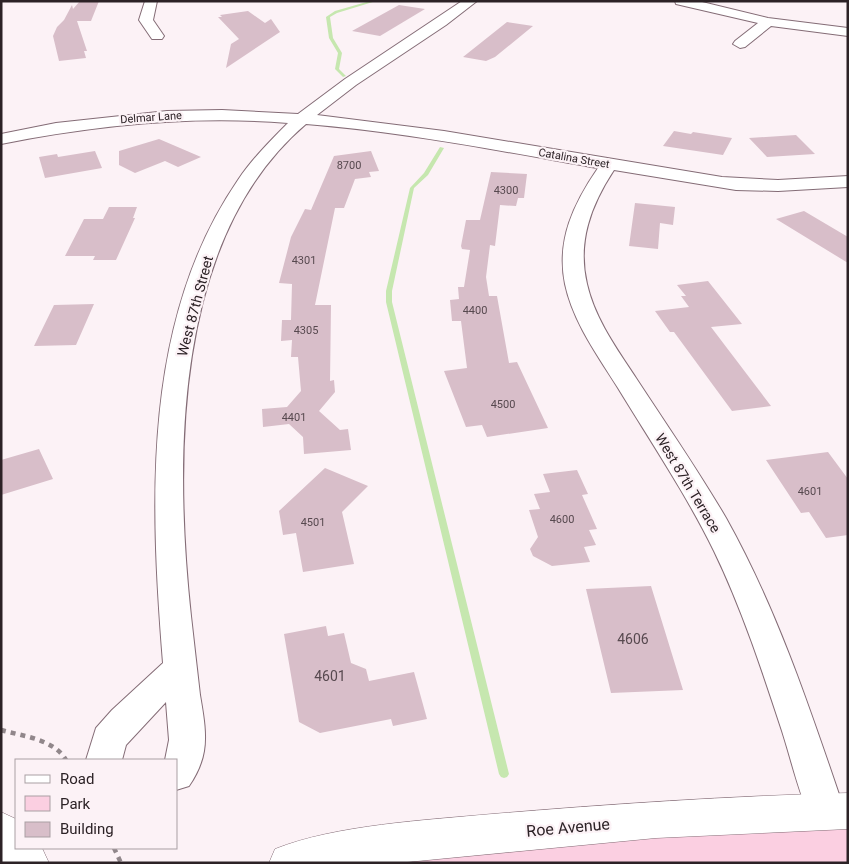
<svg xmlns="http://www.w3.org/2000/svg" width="849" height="864" viewBox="0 0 849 864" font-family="Roboto,sans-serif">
<rect width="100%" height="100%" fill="#fcf2f6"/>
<!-- green -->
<path fill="#fbcfe1" d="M848,811V863H398Z"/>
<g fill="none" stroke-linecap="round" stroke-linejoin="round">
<!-- stream -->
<path fill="#c6e7af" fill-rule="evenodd" d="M370,1H376L337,13L330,17L333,38L342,53L339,69L346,76L343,77L335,69L338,53L329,38L326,17L335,11Z
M440,147L444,148L428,175L414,188L392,291V302L509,774L507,777L504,778L501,777L499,774L386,302V291L410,188L424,173Z"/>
</g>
<!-- building -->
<path fill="#d8bec9" d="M80,1H99L91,21H77L87,51H84L86,58L59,61L53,36L57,27L64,20L72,5L73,9Z
M399,5L425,9L380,36L352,31Z
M248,11L265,23L271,19L280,32L226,68L231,44L239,39L218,17H222L220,15Z
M507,22L533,26L495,57L486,61L463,57Z
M674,131L691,134L693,132L732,138L723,155L663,146Z
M796,135L815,154L767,157L749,138Z
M159,139L201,157L178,167L165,161L135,173L119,165V151Z
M95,151L102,168L45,178L39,157L57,154L58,157Z
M371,151L379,171L369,172L371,177L355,179L344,208H335L315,305H331L330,381L334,380L335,392L319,411L340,430L348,429L351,450L304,454L303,437L289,424L263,427L262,409L287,407L301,391L298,357H291L292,340L281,341L282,320H291L292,284L279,283L291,237L305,209L311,210L334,156Z
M491,172L527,174L524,198H518L516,206L500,205L495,246L490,245L486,277L489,296H497L509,363L517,362L548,428L487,437L482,425L466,427L444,371L467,368L461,321H452L450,300L459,299L458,287H464L470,250L462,249L461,246L466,220H480Z
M635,203L675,207L673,225L660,223L658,249L629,246Z
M109,207H137L133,218H135L116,260H93L95,256H65L84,219H103Z
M804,211L848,237V263L776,219Z
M708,281L742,324L711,327L771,406L732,411L674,332H670L655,311L689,307L681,296H686L677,285Z
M94,304L76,345L34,346L54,305Z
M39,449L53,479L1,495V460Z
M828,452L848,479V535L826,538L809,512L801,513L766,460Z
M325,468L368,486L342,512L354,564L303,572L296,533L283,535L279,511Z
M577,470L588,494L582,495L597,529L589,530L596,545L584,547L590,562L552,566L533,556L530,549L538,537L529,510L540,509L534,494L550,492L543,474Z
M651,586L683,690L611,693L586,589Z
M326,626L328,636L344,633L351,663L366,669L369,681L414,672L427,719L393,726L391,719L320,733L299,722L284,634Z"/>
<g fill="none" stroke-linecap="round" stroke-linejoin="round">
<defs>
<path id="minor" d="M145,1H157L153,20L164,36L162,39H152L139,20Z
M462,1H477L446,25L356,85L317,115L444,131L722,177L778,180L848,176V187L778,191L736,190L614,170C591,205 577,242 587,284C595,319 617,349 636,378C666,424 698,470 726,518C778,611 811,712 845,812L839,824L826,829L813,824C799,795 792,762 782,731C762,670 742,609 714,551C686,494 651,442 618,388C598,356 573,322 565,284C556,240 574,203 598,168C501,151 404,132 306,124C173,237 174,458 191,616C194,643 197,669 200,695C203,713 207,733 204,751C202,763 196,776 189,786L176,790V760H165L169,740L166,702L126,745L122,760H86L96,728L112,710L163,663C150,501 142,320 238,180C252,159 270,141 288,123C191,115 96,125 1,144V134L56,123L167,111L222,110L298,114L345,79Z
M675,1H698L768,18L848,28V36L771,26L745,47L740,48L733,44L735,41L758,23L676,4Z"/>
<path id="tertiary" d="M1,812L16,819V848H42L49,863H2Z"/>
<path id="secondary" d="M848,793V829L656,838L397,863H269L275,849C335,825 427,820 492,814C610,804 729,796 848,793Z"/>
</defs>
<!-- minor casing -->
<use href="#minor" stroke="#846c76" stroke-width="2"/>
<!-- tertiary casing -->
<use href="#tertiary" stroke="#846c76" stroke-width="1"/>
<!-- secondary casing -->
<use href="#secondary" stroke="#846c76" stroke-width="1"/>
<!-- path -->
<path stroke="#91878b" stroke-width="4.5" stroke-dasharray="5 5" stroke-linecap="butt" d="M1,730C22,736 54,739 66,760
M114,848L121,863"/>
<!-- minor -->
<use href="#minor" fill="#fff" fill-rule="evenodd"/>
<!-- tertiary -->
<use href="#tertiary" fill="#fff" fill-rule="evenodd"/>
<!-- secondary -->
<use href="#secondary" fill="#fff" fill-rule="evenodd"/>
</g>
<g text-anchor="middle" stroke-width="4.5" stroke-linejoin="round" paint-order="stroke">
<!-- far-street labels -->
<g font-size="11" fill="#2c2226" stroke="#fcf2f6">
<text transform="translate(151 117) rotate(-4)" y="4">Delmar Lane</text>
<text transform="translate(574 158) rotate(10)" y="4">Catalina Street</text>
</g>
<!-- number labels -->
<g font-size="11" fill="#57494f">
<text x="349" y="169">8700</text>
<text x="506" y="194">4300</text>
<text x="304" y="264">4301</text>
<text x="475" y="314">4400</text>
<text x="306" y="334">4305</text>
<text x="503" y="408">4500</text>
<text x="294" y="421">4401</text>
<text x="810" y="495">4601</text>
<text x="562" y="523">4600</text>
<text x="313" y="526">4501</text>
</g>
<!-- street labels -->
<g font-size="14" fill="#2c2226" stroke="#fcf2f6">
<text transform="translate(195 306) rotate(-75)" y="5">West 87th Street</text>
<text transform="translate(688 483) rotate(59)" y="5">West 87th Terrace</text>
</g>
<!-- near-number labels -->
<g font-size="14" fill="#57494f">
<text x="633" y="644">4606</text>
<text x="330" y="681">4601</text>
</g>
<!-- near-street labels -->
<g font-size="16" fill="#2c2226" stroke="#fcf2f6">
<text transform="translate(568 827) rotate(-5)" y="6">Roe Avenue</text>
</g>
</g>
<!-- border -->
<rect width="849" height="864" fill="none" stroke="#2c2226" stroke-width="5"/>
<!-- legend -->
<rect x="15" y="759" width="162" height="90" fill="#fcf2f6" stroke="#a99fa3"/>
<rect x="25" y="775" width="25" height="8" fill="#ffffff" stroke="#a99fa3"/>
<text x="60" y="784" font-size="15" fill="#2c2226">Road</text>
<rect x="25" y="796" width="25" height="15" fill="#fbcfe1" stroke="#a99fa3"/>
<text x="60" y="809" font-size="15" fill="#2c2226">Park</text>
<rect x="25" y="822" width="25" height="15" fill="#d8bec9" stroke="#a99fa3"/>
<text x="60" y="834" font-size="15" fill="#2c2226">Building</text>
</svg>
